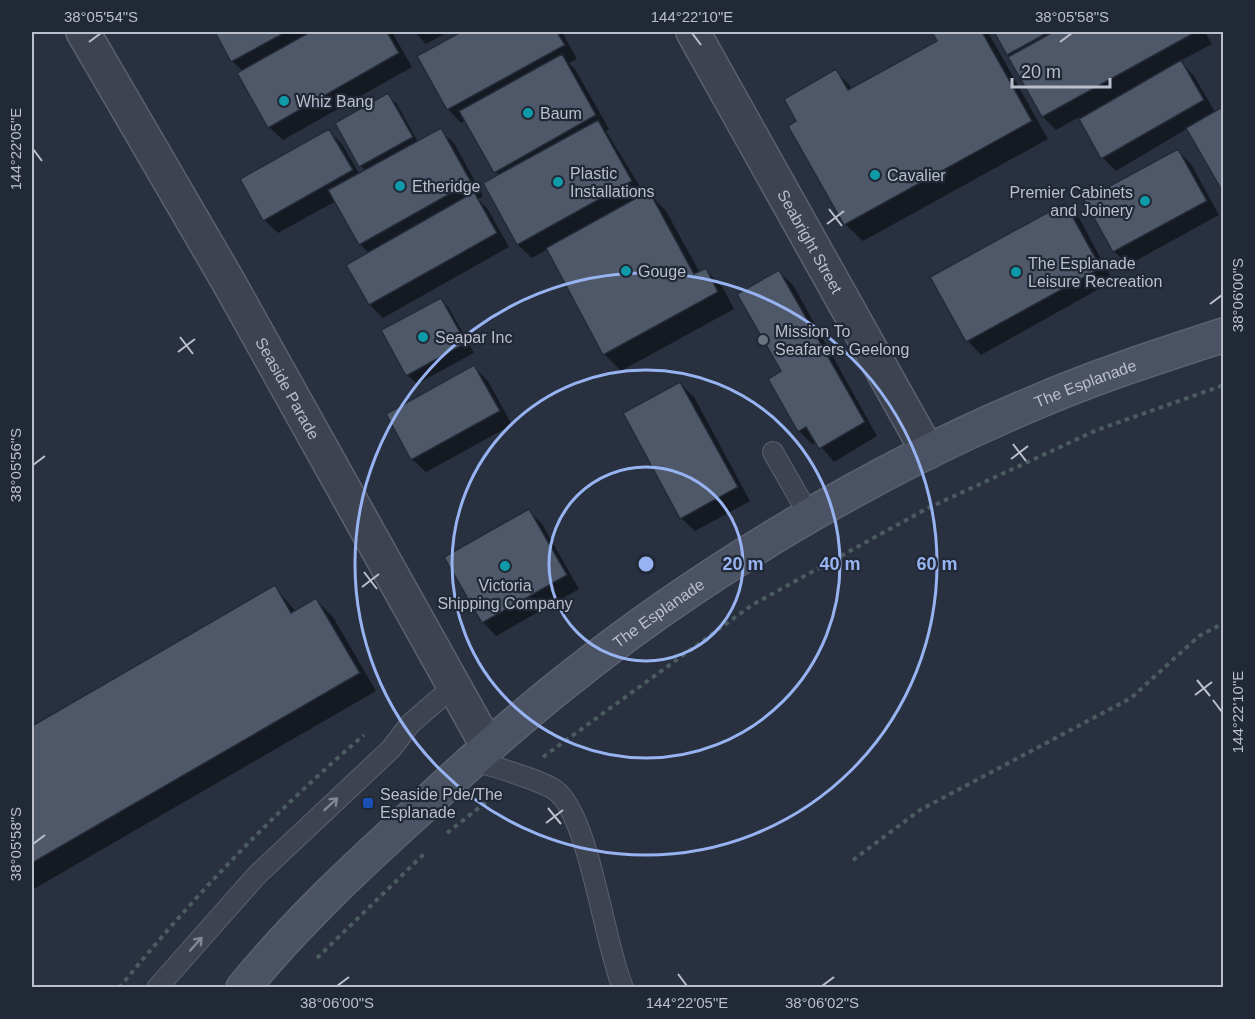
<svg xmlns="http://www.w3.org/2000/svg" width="1255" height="1019" viewBox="0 0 1255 1019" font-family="Arial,sans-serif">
<rect width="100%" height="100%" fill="#293141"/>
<!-- shadow -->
<path fill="#0007" d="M216,32H392L412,67L283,140L269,127L243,71L232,61Z
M415,32H448L426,44Z
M464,32H562L577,59L569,63L575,69L609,129L606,131L645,195L649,193L666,211L700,273L706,270L723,288L734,309L621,371L604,354L548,249L532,258L518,245L485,183L499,176L466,120L461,123L448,109L419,56Z
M934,32H988L1048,139L863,241L845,224L798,122L836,71L853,89L939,41Z
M995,32H1205L1212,44L1180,61L1194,76L1215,112L1116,171L1103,158L1079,117L1056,130L1043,117Z
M388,95L397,104L418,142L440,130L454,143L483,196L478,199L487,208L509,247L383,318L370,305L369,253L360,244L336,201L278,233L264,220L329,131L342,144L360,175L366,171L361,166Z
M1178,151L1191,164L1219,215L1128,265L1114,251Z
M1065,204L1079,218L1113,281L981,355L968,341L932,277Z
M779,272L793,285L877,436L834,462L817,442L812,444L799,431L783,372Z
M440,299L449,308L474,353L417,384L407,375L383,331Z
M474,367L488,381L512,425L426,472L412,459Z
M680,384L694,397L750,501L695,531L681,518Z
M529,511L542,524L579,589L496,636L483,622Z
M275,587L296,612L316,600L333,617L376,691L32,890V728Z"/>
<!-- building -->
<path fill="#4f5869" stroke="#232a38" stroke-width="1.5" d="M215,32H286L231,62Z
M310,32H387L399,53L268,128L237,73Z
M461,32H557L565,45L447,110L417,56Z
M932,32H982L1032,121L844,225L788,126L796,121L784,99L836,69L848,90L937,41Z
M994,32H1049L1007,55Z
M1053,32H1196L1042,117L1008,57Z
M562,54L596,115L494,173L459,111Z
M1181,60L1204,100L1101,159L1079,119Z
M388,93L413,137L359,167L335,123Z
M1224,106V194L1186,128Z
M598,120L632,181L517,245L483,183Z
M441,128L471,182L359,245L328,190Z
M329,129L353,170L263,221L240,179Z
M1178,149L1207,201L1113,252L1084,200Z
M649,191L694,274L706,268L718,292L603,355L546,248Z
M474,192L497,233L369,305L346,265Z
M1065,203L1101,268L966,342L930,277Z
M779,270L865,422L819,449L806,427L798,432L768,379L781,371L737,294Z
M441,298L466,343L406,376L381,330Z
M474,365L500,411L411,460L386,414Z
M680,382L738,487L680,519L623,413Z
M529,509L567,575L482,623L444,557Z
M275,585L291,613L316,598L360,673L32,863V726Z"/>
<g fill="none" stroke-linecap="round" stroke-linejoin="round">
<defs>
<path id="lane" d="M773,452L810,517
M473,760C493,767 539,779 555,790C589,814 604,943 623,988
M157,988L257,875L391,749L410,724L455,685"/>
<g id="street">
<path id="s1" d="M83,32L228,281L488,747"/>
<path id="s2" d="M693,32L928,452"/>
</g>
<g id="secondary">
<path id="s3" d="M243,988C296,923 358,865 420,809C468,764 517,720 569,679C703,572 874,470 1032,404C1094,377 1159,356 1224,335"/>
</g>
</defs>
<!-- lane casing -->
<use href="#lane" stroke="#5b616e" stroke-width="22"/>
<!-- street casing -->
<use href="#street" stroke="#5b616e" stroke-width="36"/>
<!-- secondary casing -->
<use href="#secondary" stroke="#5b616e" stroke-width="36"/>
<!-- path -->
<path stroke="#4b5c60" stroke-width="4" stroke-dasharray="4.5 4.5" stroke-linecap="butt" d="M543,757L752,605L926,509L1097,430L1224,385
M447,833L495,795
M853,860L920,810L1131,698L1199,636L1224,623
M317,958L426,852
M119,988C194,896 274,812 364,735"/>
<!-- lane -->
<use href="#lane" stroke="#3d4351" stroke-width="20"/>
<!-- street -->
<use href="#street" stroke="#3d4351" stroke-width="33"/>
<!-- secondary -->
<use href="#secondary" stroke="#4b5263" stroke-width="33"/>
</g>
<!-- one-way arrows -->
<defs><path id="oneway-shaft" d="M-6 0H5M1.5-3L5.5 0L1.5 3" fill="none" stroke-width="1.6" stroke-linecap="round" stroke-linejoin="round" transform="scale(1.5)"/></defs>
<g stroke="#828794">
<use href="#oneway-shaft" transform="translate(331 804) rotate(-43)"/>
<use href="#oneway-shaft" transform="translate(196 944) rotate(-48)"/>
</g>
<!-- ticks -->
<path fill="none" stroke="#babfcb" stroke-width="2" d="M692,33L701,45M89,42L101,33M1060,42L1072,33M33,149L42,161M829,209L842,226M827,224L844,211M1210,304L1222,295M180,337L193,354M178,352L195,339M1013,444L1026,461M1011,459L1028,446M33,465L45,456M364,572L377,589M362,587L379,574M1197,680L1210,696M1195,695L1212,682M1213,700L1222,712M548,808L561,824M546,823L563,810M33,844L45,835M678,974L687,986M337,986L349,977M822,986L834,977"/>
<!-- distance rings -->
<g fill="none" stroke="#98b3f1" stroke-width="3">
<circle cx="646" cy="564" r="97"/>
<circle cx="646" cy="564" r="194"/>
<circle cx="646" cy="564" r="291"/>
</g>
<!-- markers -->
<g fill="#0f9aa8" stroke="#212836" stroke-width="2">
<circle cx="284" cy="101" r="6"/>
<circle cx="528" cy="113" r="6"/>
<circle cx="875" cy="175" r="6"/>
<circle cx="558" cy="182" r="6"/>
<circle cx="400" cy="186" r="6"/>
<circle cx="1145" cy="201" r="6"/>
<circle cx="626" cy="271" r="6"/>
<circle cx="1016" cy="272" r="6"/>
<circle cx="423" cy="337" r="6"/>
<circle cx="505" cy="566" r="6"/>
</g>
<circle fill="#6b7280" stroke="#212836" stroke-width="2" cx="763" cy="340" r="6"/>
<rect fill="#1a4fb4" stroke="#212836" stroke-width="2" x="362" y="797" width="12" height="12" rx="3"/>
<g text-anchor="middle" stroke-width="4.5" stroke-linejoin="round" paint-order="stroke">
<!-- poi labels -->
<g font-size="16" fill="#babfcb" stroke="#212836" text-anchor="start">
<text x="296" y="107">Whiz Bang</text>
<text x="540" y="119">Baum</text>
<text x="570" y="179">Plastic<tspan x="570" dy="18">Installations</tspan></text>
<text x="887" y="181">Cavalier</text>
<text x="412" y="192">Etheridge</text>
<text x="1133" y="198" text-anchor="end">Premier Cabinets<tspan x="1133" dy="18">and Joinery</tspan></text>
<text x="1028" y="269">The Esplanade<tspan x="1028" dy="18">Leisure Recreation</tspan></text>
<text x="638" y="277">Gouge</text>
<text x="775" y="337">Mission To<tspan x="775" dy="18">Seafarers Geelong</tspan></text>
<text x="435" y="343">Seapar Inc</text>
<text x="505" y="591" text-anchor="middle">Victoria<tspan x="505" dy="18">Shipping Company</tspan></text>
<text x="380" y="800">Seaside Pde/The<tspan x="380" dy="18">Esplanade</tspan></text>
</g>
<!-- street labels -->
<g font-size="16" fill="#babfcb" stroke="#212836">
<text dy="6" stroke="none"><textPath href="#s2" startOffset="240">Seabright Street</textPath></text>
<text dy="6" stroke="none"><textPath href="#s3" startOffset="1047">The Esplanade</textPath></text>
<text dy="6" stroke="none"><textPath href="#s1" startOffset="411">Seaside Parade</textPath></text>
<text dy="6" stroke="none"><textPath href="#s3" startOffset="561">The Esplanade</textPath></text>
</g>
</g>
<circle cx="646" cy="564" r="9" fill="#98b3f1" stroke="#212836" stroke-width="3"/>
<g font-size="18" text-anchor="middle" font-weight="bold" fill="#98b3f1" stroke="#212836" stroke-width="4.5" stroke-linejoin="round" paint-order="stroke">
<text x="743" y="570">20 m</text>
<text x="840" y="570">40 m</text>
<text x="937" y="570">60 m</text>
</g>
<!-- border -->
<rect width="1255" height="1019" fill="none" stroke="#212836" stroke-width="66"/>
<!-- scale -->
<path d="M1012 78v9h98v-9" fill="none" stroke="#babfcb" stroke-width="3"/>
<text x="1021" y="78" font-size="18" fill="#babfcb" stroke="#212836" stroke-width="4.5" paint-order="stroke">20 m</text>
<rect x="33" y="33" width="1189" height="953" fill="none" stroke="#babfcb" stroke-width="2"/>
<g font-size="15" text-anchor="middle" fill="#babfcb">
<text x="101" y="22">38°05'54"S</text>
<text x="692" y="22">144°22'10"E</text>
<text x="1072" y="22">38°05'58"S</text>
<text transform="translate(16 149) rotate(-90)" y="5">144°22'05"E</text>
<text transform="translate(1238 295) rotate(-90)" y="5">38°06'00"S</text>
<text transform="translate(16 465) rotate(-90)" y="5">38°05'56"S</text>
<text transform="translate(1238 712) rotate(-90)" y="5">144°22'10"E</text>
<text transform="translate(16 844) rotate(-90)" y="5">38°05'58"S</text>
<text x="337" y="1008">38°06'00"S</text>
<text x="687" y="1008">144°22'05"E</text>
<text x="822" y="1008">38°06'02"S</text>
</g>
</svg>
